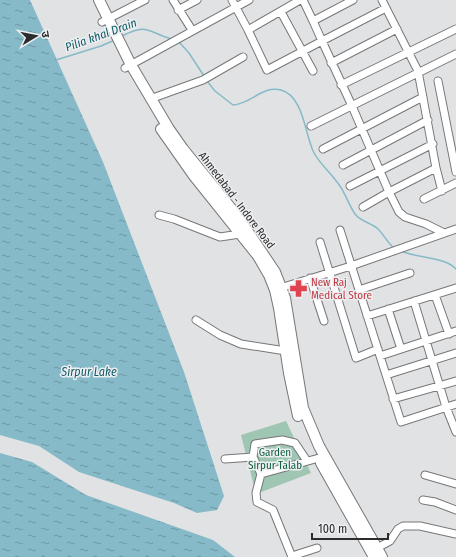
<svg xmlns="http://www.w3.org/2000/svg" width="456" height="557" viewBox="0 0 456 557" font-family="'Fira Sans Condensed','Noto Sans Devanagari',sans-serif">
<defs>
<pattern id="water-ripples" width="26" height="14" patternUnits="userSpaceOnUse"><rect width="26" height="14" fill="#86bac8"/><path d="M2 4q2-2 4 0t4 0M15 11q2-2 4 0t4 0" fill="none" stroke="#6e97a3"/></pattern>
</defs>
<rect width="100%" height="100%" fill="#e1e2e3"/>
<!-- green -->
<path fill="#9fc6b2" d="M286,421L311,473L256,494L241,435Z"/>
<!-- water -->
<path fill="url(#water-ripples)" d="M0,0H30L103,162L184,372L224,496L217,510L197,513L174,503L79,472L39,446L0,435Z
M0,453L32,462L86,495L213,540L235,557H0Z"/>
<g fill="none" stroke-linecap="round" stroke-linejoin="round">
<!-- stream -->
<path stroke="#86bac8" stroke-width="1.5" d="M122,36C150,22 147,33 172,39
M179,42L189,53L204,76
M56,60L101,46L115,40
M207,81L215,91L233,105C251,104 263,85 281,90C304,96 305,136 314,153C320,164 330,172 337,182C345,191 348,204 355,214C361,222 372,223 378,229C384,235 387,242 394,248
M401,251C416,258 445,257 456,269"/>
<defs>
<path id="minor" d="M173,0L192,30
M232,0L248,30
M300,0L248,30L267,70L322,41L313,21L353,0
M303,0L313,21
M382,0L386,8L418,71L436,168L389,192L352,106L322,41L386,8
M178,10L197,0
M281,12L313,71
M102,22L145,0
M331,63L397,29
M125,68L249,0
M438,81L456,172
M341,85L456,29
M150,99L203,80L243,57
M311,126L456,54
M323,149L423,97
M343,165L428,120
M436,168L442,191
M350,186L433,144
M424,199L456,183
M363,207L389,192L399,212L405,217L426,224L444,233
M159,215L174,219L220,237L240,234
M340,230L380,356L456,331
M320,242L356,358L378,349
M310,278L324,321
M277,289L351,266L456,229
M359,290L410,273
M435,295L449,334
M414,301L446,407L456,432
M388,309L401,349
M367,316L456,288
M196,320L220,335L241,344L286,351
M380,356L401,422L456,404
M386,375L456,353
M393,399L456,381
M225,459L253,457
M261,474L319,458
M425,475L456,484
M423,500L435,502L456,510
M377,548L390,541L398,529L403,526H420L456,534
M292,556L317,548
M292,557L273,510L257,502L256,493L261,474L253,457L255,444L282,440L295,443L307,461"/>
<path id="highway" d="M99,0L131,65L169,129L183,149L238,217L275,272L285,298L303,408L319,446L382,557
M161,129L194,176L258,256L269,275L275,290L279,308L289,373L298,416
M321,463L374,557"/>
</defs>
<!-- minor casing -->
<use href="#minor" stroke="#767779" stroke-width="9"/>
<!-- highway casing -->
<use href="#highway" stroke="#767779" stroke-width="12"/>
<!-- minor -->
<use href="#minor" stroke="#fff" stroke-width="7"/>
<!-- highway -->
<use href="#highway" stroke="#fff" stroke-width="10"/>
</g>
<!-- icons -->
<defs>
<symbol id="pharmacy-bare" viewBox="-9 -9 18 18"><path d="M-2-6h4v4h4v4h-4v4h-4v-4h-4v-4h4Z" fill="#e0444e" stroke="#eeeff1" stroke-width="2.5" paint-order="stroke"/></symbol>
</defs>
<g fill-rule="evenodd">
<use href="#pharmacy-bare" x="286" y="276" width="25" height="25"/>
</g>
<g text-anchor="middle" stroke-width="3" stroke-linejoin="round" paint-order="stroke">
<!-- street labels -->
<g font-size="11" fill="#2c2c2d" stroke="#eeeff1">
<text transform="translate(237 200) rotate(53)" y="4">Ahmedabad - Indore Road</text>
</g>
<!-- health labels -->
<g font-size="11" fill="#be3a42" stroke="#eeeff1" text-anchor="start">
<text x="311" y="286">New Raj<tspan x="311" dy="13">Medical Store</tspan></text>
</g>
<!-- park labels -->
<g font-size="11" fill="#0e5f42" stroke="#eeeff1">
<text x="275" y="456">Garden<tspan x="275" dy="13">Sirpur Talab</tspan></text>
</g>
<!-- water labels -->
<g font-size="12" font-style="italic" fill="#115a69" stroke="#eeeff1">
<text transform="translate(101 35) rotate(-20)" y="4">Pilia khal Drain</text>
<text x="89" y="376">Sirpur Lake</text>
</g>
</g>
<!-- north arrow -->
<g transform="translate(36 36) rotate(80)" stroke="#eeeff1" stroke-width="3" paint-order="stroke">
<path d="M0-3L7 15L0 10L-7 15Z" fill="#2c2c2d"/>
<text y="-6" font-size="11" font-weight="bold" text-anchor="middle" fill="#2c2c2d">उ</text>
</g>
<!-- scale -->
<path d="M312 533v6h76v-6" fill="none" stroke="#2c2c2d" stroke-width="2"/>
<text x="318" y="533" font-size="12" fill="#2c2c2d" stroke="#eeeff1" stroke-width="3" paint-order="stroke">100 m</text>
</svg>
